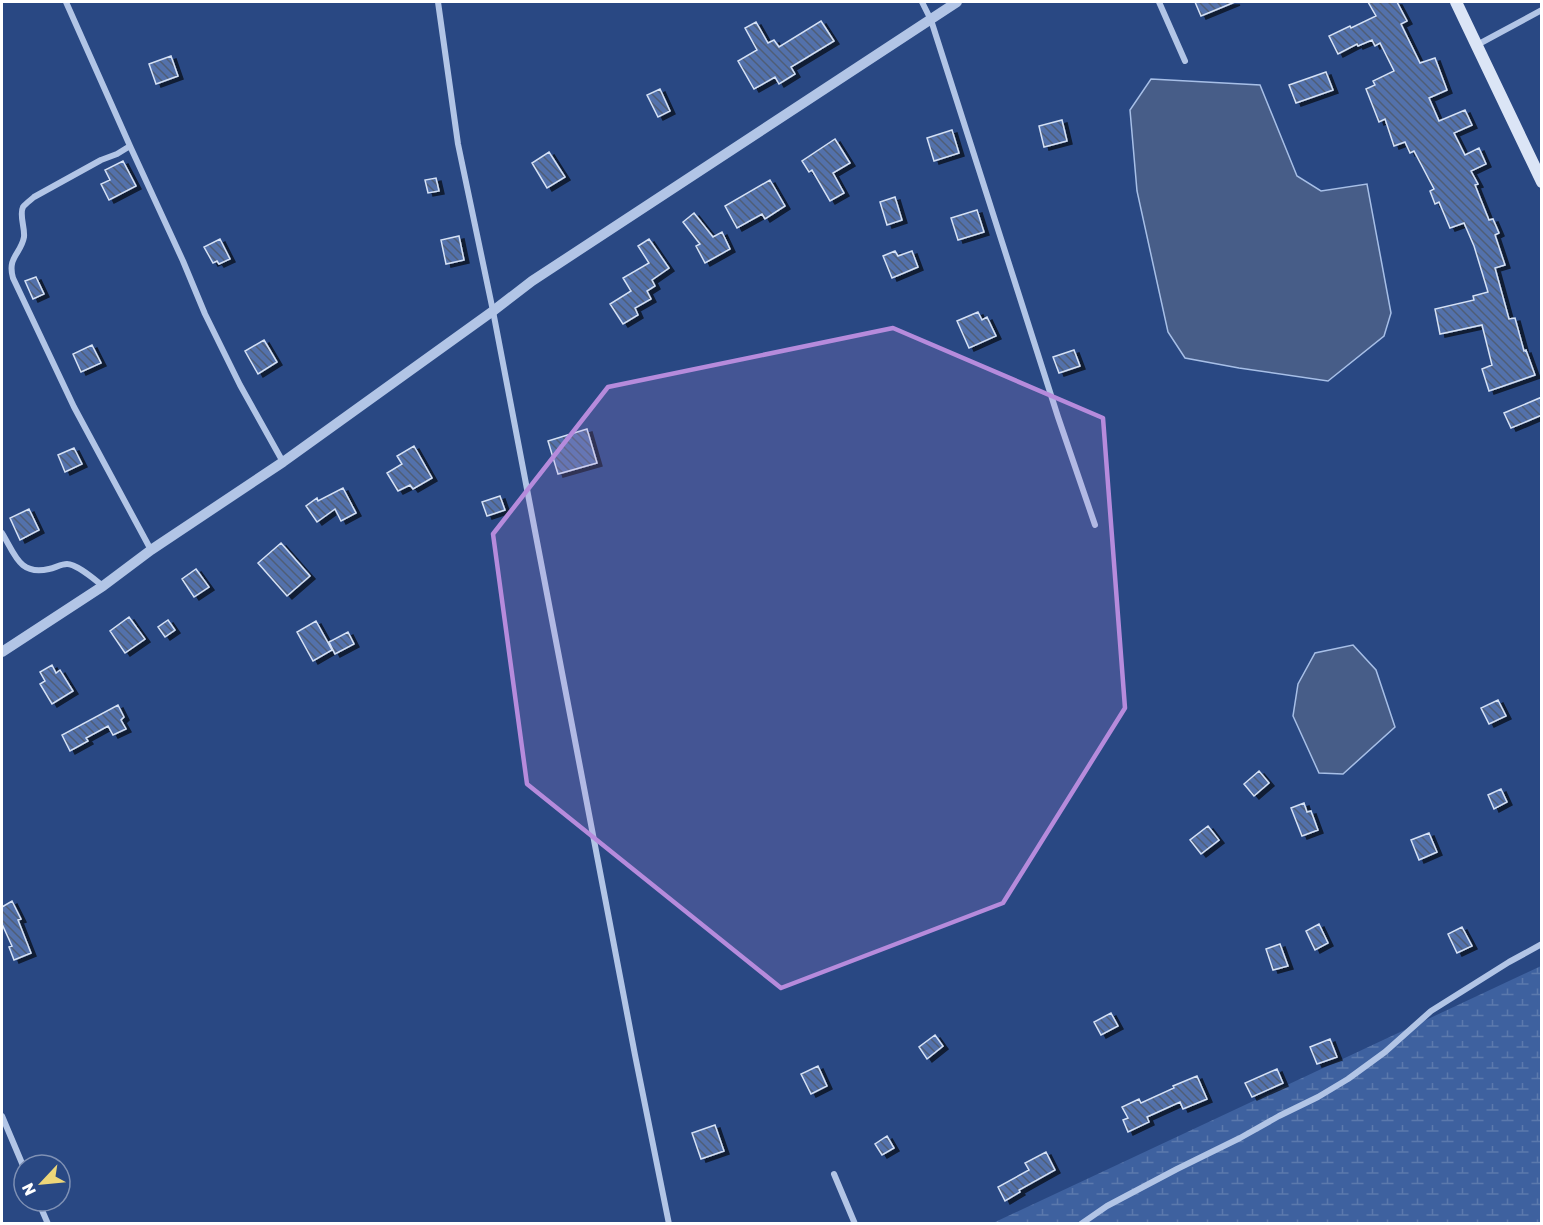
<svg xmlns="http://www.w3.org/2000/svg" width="1543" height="1225" viewBox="0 0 1543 1225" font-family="Rubik,sans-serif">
<defs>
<pattern id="wetland-marsh" width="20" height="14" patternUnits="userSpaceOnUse" patternTransform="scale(1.5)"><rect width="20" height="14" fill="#3e619f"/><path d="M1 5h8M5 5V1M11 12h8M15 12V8" fill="none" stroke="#5b79ad"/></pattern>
<pattern id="building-back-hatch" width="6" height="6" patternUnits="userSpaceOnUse" patternTransform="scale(1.5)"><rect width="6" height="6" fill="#5271ab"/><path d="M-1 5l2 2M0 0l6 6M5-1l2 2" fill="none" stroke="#4f5d77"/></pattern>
<filter id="shadow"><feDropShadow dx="5" dy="3" stdDeviation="0" flood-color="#0009"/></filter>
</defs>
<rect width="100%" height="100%" fill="#294883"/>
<!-- wetland -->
<path fill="url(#wetland-marsh)" d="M1541,966V1223H993Z"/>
<!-- water -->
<path fill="#475d88" stroke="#a7bfe7" stroke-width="1.5" d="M1151,79L1260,85L1297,176L1321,191L1367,184L1391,313L1384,336L1328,381L1239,368L1185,358L1168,332L1137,191L1130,110Z
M1353,645L1376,670L1395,727L1343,774L1319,773L1293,716L1298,684L1315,653Z"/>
<!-- building -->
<path fill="url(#building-back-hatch)" stroke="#d5e1f5" stroke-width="1.5" filter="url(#shadow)" d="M1195,2H1235L1201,16Z
M1368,2H1397L1407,21L1401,24L1420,63L1435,58L1447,90L1429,98L1439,121L1465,110L1472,125L1454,133L1465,155L1479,148L1486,164L1471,171L1478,184L1475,185L1489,220L1493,219L1499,233L1495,235L1505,265L1495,268L1509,319L1515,318L1524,351L1526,350L1535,375L1489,391L1482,369L1492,365L1482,325L1440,334L1435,309L1474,300L1473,296L1488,292L1474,246L1464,223L1450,228L1439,202L1435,204L1430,191L1434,189L1414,151L1410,153L1405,142L1394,146L1385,119L1379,122L1366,89L1375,85L1373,81L1394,71L1380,43L1375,46L1372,40L1358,46L1357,44L1338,54L1329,36L1350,26L1351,28L1376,16Z
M821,21L834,41L791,67L795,74L779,84L775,77L754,89L738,61L757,50L745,28L756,22L768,43L774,40L779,47Z
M171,56L178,76L156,84L149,64Z
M1326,72L1333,90L1296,103L1289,85Z
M660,89L670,111L658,117L647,95Z
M1062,120L1067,141L1044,147L1039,126Z
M952,130L959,153L934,161L927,138Z
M835,139L850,163L833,173L844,193L830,201L812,170L809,172L802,161Z
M549,152L565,177L547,188L532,163Z
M123,161L136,186L109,200L101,184L110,180L105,170Z
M436,178L439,191L428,193L425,180Z
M770,180L785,206L765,219L762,214L737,228L725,206Z
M895,197L902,220L887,225L880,202Z
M977,210L984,232L958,240L951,218Z
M694,213L713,237L722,232L730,249L705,263L696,246L700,244L683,222Z
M459,236L464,260L446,264L441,240Z
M220,239L230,259L219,264L217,261L213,263L204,247Z
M649,239L669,268L652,280L655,286L647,291L651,299L635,308L638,315L623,324L610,304L631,291L623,278L649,263L638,246Z
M895,251L898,256L912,251L918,267L892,278L883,256Z
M36,277L44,294L33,299L25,281Z
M978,312L982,320L987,317L996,336L969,348L957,321Z
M264,340L277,362L258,374L245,351Z
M92,345L101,363L81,372L73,354Z
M1074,350L1080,366L1059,373L1053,357Z
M1542,397V415L1511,428L1504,413Z
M587,429L597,463L558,474L548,441Z
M414,446L432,478L413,489L410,485L398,491L387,473L402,464L397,456Z
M74,448L82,464L65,472L58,455Z
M343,488L356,513L341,521L335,509L317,522L306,506L317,498L318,501Z
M500,496L505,510L487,516L482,502Z
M29,509L39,530L20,540L10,518Z
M281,543L310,576L287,596L258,563Z
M196,569L209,587L194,597L182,579Z
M129,617L145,639L125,653L110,631Z
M168,620L175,630L165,637L158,627Z
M316,621L332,650L313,661L297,632Z
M348,632L354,644L335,654L329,642Z
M52,665L56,673L60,670L73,691L52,704L40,684L45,681L40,672Z
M1498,700L1506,716L1489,724L1481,708Z
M118,705L124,717L121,720L126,729L113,735L108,726L86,738L88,741L70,751L62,735Z
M1259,771L1269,783L1254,796L1244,784Z
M1501,789L1507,802L1494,809L1488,795Z
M1304,803L1307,812L1311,811L1318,830L1302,836L1291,808Z
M1208,826L1219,840L1201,854L1190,840Z
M1429,833L1437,852L1419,860L1411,840Z
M12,901L21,919L18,920L31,953L14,960L9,947L12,946L2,924V907Z
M1319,924L1328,943L1315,950L1306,931Z
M1462,927L1472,946L1457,953L1448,934Z
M1280,944L1288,966L1273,970L1266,949Z
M1111,1013L1118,1026L1101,1035L1094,1022Z
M935,1035L943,1046L927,1059L919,1047Z
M1330,1039L1337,1057L1317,1064L1310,1047Z
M818,1066L827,1086L811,1094L801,1074Z
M1277,1069L1283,1083L1252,1097L1245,1083Z
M1197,1076L1207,1099L1183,1109L1180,1102L1147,1117L1149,1122L1128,1132L1123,1120L1128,1118L1122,1107L1139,1099L1141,1103L1174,1088L1173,1086Z
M715,1125L724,1151L701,1159L692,1133Z
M887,1136L894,1148L882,1155L875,1144Z
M1046,1152L1055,1170L1019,1190L1020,1192L1005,1201L998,1187L1029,1170L1025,1163Z"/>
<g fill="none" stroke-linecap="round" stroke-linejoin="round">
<!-- minor -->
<path stroke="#b2c5e6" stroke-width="6" d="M66,2L130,146L117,154L101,160L34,197C31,200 26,203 23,207C19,215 25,227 24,237C21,254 7,257 13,278L74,407L151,550
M438,2L458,144L493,311L635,1055L669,1224
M922,2L931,20L1058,417L1095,525
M1159,2L1185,61
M1477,45L1542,10
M130,146L183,261L205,314L240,385L283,462
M2,533C15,554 19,576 49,569C55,568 61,564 67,564C77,564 95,580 103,586
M2,1116L24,1168
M834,1174L855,1224
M38,1201L48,1224
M1081,1224L1107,1206L1177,1169L1240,1138L1279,1116L1318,1097L1348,1079L1385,1052L1431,1011L1509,962L1542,944"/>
<!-- tertiary -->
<path stroke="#b2c5e6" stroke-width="10" d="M2,652L103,586L151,550L283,462L493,311L532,281L957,2"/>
<!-- secondary -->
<path stroke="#dbe5f6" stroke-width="12" d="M1456,2L1542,182"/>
</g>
<!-- marked area -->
<path fill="#b68bdc" fill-opacity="0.2" stroke="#b68bdc" stroke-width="4.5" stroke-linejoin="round" d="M893,328L1103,418L1125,708L1003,903L781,988L527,784L493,534L608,387Z"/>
<!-- border -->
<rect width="1543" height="1225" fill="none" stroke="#ffffff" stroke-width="6"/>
<!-- north arrow -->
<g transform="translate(42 1183) rotate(244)"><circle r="28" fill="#294883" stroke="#7f91b5" stroke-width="1.5"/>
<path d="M0-4.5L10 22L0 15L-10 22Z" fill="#edd679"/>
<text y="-9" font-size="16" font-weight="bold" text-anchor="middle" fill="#ffffff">N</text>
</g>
</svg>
